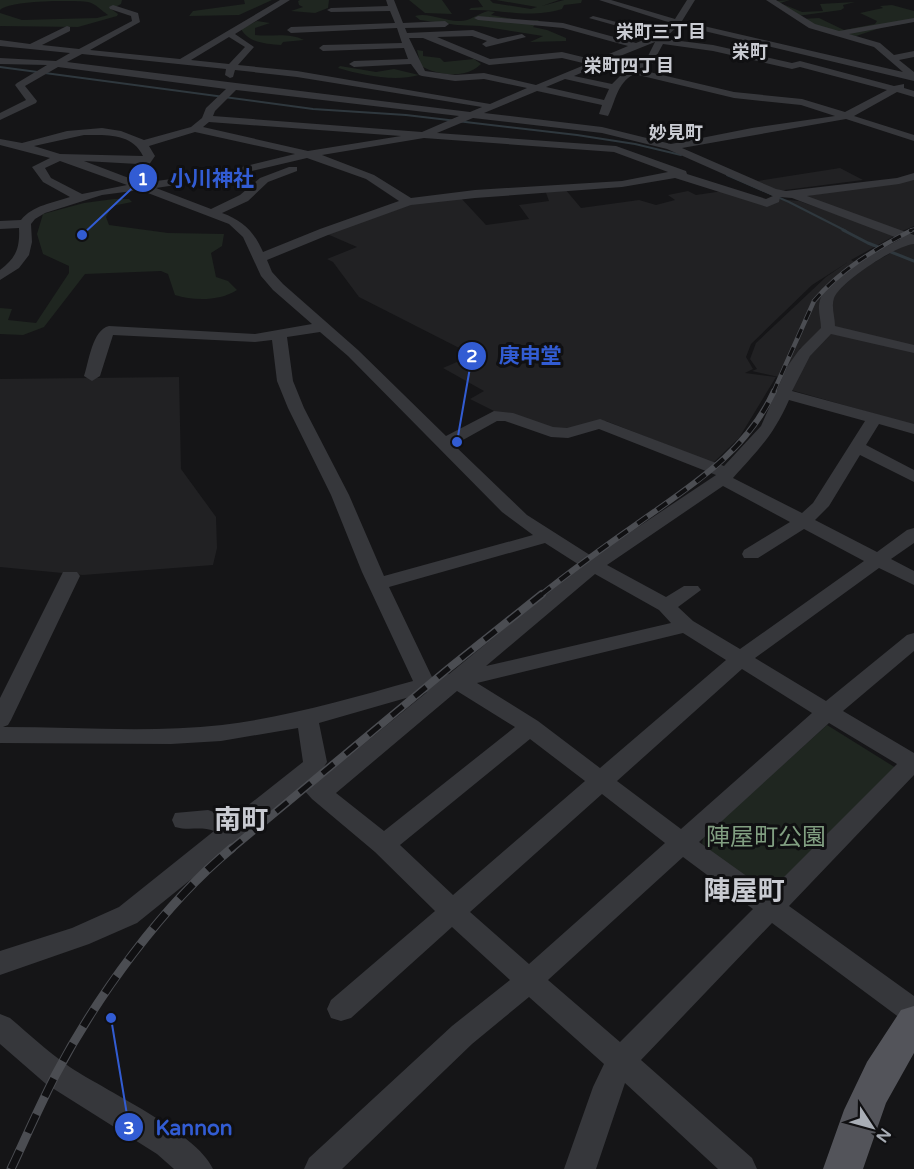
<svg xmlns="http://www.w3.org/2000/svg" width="914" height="1169" viewBox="0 0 914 1169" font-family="'Varela Round','Noto Sans JP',sans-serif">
<rect width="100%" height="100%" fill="#151517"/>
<!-- built -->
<path fill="#212123" d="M840,168L863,180L777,191L758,181Z
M914,180V226L900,232L805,196Z
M565,189L581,208L639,200L656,205L675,200L668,195L688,191L696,195L723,191L766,204L779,199L799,201L896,235L851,260L857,263L839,278L823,327L807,346L800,348L783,378L752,371L757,369L750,359L756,343L826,277L848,262L812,285L751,344L746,357L753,369L745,373L776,377L739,438L713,463L606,421L566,431L498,413L470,399L484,391L443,368L473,355L359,297L333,262L327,259L357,247L327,234L413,204L461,198L486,225L529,219L519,205L549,201L545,190Z
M910,242H914V347L833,326V299L836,293L859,271Z
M829,333L914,351V425L791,390L799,368Z
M179,377L181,469L216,517L217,548L213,565L83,575L0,567V379Z"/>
<!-- green -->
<path fill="#1f2620" d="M0,0H122L121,4L111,9L118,14L117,16L78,27L0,26V13L22,20L97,18L108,15C102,11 95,3 88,2C73,0 9,0 0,10Z
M244,0H272L239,15L189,16L193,11L245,4Z
M300,0H329L328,8L315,13L291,11L303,7L299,5L298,1Z
M409,0H442L452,14L425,13Z
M478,0H490L493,3L531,9L537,7L496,0H559L542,6L564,0H582L581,3L564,5L562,9C527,19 504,9 469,10L471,8L483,7Z
M790,0L780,3L802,12L823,11L820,4L855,2L843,5L844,8L841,10L797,16L775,1Z
M892,5L914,11V19L908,23L883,27L856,36L824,30L802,19L819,18L844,30L875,24L877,21L860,13L883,8L880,6Z
M488,11L495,12L491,15L523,21L539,20L533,27L547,30L566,38V41L530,42L543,36L480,26L457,25L420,20L415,16C428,12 444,21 458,21C469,22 477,14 488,11Z
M257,21L270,23L255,28V35C272,37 288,32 304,40L283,42L281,45C266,44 249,43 241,29Z
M417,50L423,51V56L440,58L444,62L474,59L481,64C466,79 439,76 421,66Z
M340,66L376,72L394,69L419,75C394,82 362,75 338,68Z
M114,199H129L132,202L112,206L106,217L109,225L168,233L224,234L222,246L211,253L216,277L228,281L237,290C220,301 194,301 175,295L168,274L161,271L85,274L44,327L23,335L0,334V308L12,309L8,320L36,323L69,273V266L43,254L37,234L43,214L84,203Z
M827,725L896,768L774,890H765L702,846L703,837Z"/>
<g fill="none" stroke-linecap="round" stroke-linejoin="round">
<!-- stream-far1 -->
<path stroke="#2f383e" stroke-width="2" d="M0,67L313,109L406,115L577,135L635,144L681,155
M727,175L789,202L846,231"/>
<!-- stream -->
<path stroke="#2f383e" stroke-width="3" d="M843,230L868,243L914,261"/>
<!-- minor -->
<path fill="#36373b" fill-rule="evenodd" d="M280,0H290L235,34L254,47L238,65L297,71L490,104L527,88L484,79L455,81L422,76L419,75L411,64L354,67L349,64L354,61L408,59L404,48L323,51L319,48L323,45L402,43L397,28L291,33L287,30L291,27L395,23L390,11L331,12L327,10L331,8L388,6L386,0H394L403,23L445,21L449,24L445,27L405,28L407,33L473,30L498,39L522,34L526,37L486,47L482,44L487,41L472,36L437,37L490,59L562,52L595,60L628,46L563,28L478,20L474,18L478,16L563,23L636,43L653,36L589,18L593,16L659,33L671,23L599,0H611L675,19L687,0H695L682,21L903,72L874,47L809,28L766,0H776L815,24L839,31L914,18V22L849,34L880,43L894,55L914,51V57L899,60L914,72V81L679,25L664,39L713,45L792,63L800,61L894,86L904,84V88L914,91V97L897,92L854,116L914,135V141L846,119L682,148L776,189L786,191L897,178L914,173V180L899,184L807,196L914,235V244C897,245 841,281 834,298C831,307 835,317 835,326L914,345V353L831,334L810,356L792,391L914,424V434L879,424L866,445L914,470V482L860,455L829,506L815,520L877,552L907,530L914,528V543L891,559L914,571V585L879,568L755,658L826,701L907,635L914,633V651L843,711L914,753V775L789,906L914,996V1024L904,1021L772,923L641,1060L752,1158L757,1169H718L625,1083L596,1169H564L593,1087L604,1064L529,997L472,1044L342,1169H304L309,1158L452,1026L510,980L452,927L351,1018L341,1021L331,1018L327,1009L331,1000L435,911L375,852L312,799L303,789L137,923L89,944L0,975V951L72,928L119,907L214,831C202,826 188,831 175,827L172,820L175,813L208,810L232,818L303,762L298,728L221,741L171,744L0,743V698L63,572H77L80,576L11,720L8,725L3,727C75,727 150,733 222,725C287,717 349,699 413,681L362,572L331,495L288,408L277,381L272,340L255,342L113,335L100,376L92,381L84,376C89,362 92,330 109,326L255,334L312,324L273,290L261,276L243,237L229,224L140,190L102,195L45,213L35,219L31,224L32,242L29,255L19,268L0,280V270C16,258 20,248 19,228L0,229V221L21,220C33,205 53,203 70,197L43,182L32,167L50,158L0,145V139L22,143L67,131L102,128L121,131L144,140L191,127L202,118L206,108L226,89L58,67L25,86L37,101L36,103L0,120V113L26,100L15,85L17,83L47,65L0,64V58L56,61L70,53L0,46V40L30,44L67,26L70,27V31L42,45L79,49L132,21L131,16L110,9L109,7L113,5L138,13L140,22L90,50L180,59ZM229,37L245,47L229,64L191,60ZM409,38H423L489,65L562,58L587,64L536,85L484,73L455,75L425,71ZM655,42L646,60L631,68L605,62ZM663,44L713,51L792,69L800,67L887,90L845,112L802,99L734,92L641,70L652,64ZM82,54L226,69L225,75L230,78L233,77L235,70L297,77L482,107L470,112L67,62ZM597,66L624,72L612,84L574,76ZM634,74L734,98L801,105L835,116L752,128L671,144L602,127L484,113L537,91L602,105L599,114L608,116C616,101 616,84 634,74ZM565,79L609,89L604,100L546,87ZM236,90L459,116L422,132L213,116L215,111ZM473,118L602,133L667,149L773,196L766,199L687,174L686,171L616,146L437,133ZM209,122L401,136L308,151L203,127ZM195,132L295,154L222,172L142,183L84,161L138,164L134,170L140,173L144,172L155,156L149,146ZM84,135C107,135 132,133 143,156L60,154L34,146ZM424,138L614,152L668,172L622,181L475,190L411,198L374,175L322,155ZM307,158L366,179L399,201L320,229L263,252C254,232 244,221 222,213L248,201L268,182L297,171V167H289L260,178L240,195L211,209L156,188L222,178ZM60,161L127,185L82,194L51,178L45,168ZM675,178L767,207L779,202L780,197L792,198L900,239C873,255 831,267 820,300C817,309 821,319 821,328L799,350L787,367L761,426L724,466L600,419L567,428L553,427L513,413L494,411L446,436L358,350L283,284L272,272L267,260L328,235L411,205L475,198L622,187ZM320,332L348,356L502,512L533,535L384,576L349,495L304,408L293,381L287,337ZM789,400L865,421L813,503L802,513L733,478C759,449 773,436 789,400ZM497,421H505L551,437L568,438L599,429L716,475L593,557L527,515L454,445ZM723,486L790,522L744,550L742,554L744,558H758L804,529L864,561L740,649L693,621L678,607L701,590L698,586H684L666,597L607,565ZM545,543L581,566L449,674L432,677L389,587ZM595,574L659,610L671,623L486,666ZM683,633L726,660L600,768L538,721L477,683ZM742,669L812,713L681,829L617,781ZM457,691L515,727L384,831L336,793ZM427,692L321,779L319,775L327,762L319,723ZM829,723L897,764L769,892L699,842ZM530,739L585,781L453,895L400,845ZM602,794L665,843L529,964L470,912ZM683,857L753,909L620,1042L548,980Z
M0,1014L10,1018C29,1034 47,1051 67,1065C103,1090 197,1132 213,1169H174L157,1154L46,1084L0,1044Z"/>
<!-- major -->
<path fill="#53545a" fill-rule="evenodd" d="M914,1006V1053L886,1103L863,1169H823L844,1110L867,1062L901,1010Z"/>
<defs>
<path id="rail-far4" d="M909,231L914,229"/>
<path id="rail-far3" d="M773,393L814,301C841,269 875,249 912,230"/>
<path id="rail-far2" d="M541,595C572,570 604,547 637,524C690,486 746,453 774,391"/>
<path id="rail-far1" d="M230,850L449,668L542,594"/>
<path id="rail" d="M11,1169C26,1137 40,1105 56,1074C97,996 163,905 232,848"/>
</defs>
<!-- rail-far4 casing -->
<use href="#rail-far4" stroke="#4b4d52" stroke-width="3"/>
<!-- rail-far3 casing -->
<use href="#rail-far3" stroke="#4b4d52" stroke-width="4.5"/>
<!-- rail-far2 casing -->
<use href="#rail-far2" stroke="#4b4d52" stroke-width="6"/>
<!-- rail-far1 casing -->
<use href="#rail-far1" stroke="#4b4d52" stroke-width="8"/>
<!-- rail casing -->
<use href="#rail" stroke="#4b4d52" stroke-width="9"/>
<!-- rail-far4 -->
<use href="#rail-far4" stroke="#101012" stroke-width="2" stroke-dasharray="6" stroke-linecap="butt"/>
<!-- rail-far3 -->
<use href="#rail-far3" stroke="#101012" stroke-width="3" stroke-dasharray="10" stroke-linecap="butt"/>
<!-- rail-far2 -->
<use href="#rail-far2" stroke="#101012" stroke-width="4" stroke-dasharray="12" stroke-linecap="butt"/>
<!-- rail-far1 -->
<use href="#rail-far1" stroke="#101012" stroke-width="5" stroke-dasharray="15" stroke-linecap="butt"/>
<!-- rail -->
<use href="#rail" stroke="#101012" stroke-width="7" stroke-dasharray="20" stroke-linecap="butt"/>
</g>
<g text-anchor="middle" stroke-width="6" stroke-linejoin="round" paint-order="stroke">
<!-- far-neighbourhood labels -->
<g font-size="18" font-weight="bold" fill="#c9cbd2" stroke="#101012">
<text x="661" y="38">栄町三丁目</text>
<text x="629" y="72">栄町四丁目</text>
</g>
<!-- far-quarter labels -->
<g font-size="18" font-weight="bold" fill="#c9cbd2" stroke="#101012">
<text x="750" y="58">栄町</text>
<text x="676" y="139">妙見町</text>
</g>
<!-- near-park labels -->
<g font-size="24" fill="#819f81" stroke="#101012">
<text x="766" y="845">陣屋町公園</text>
</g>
<!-- near-quarter labels -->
<g font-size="27" font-weight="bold" fill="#c9cbd2" stroke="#101012">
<text x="241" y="829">南町</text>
<text x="744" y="900">陣屋町</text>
</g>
</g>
<!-- callouts -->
<path fill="none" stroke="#325cd3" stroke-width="2" d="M82 235L143 178M457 442L472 356M111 1018L129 1127"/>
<g fill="#325cd3" stroke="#101012" stroke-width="2">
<circle cx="82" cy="235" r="6"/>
<circle cx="457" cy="442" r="6"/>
<circle cx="111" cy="1018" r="6"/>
<circle cx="143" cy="178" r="15"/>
<circle cx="472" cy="356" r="15"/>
<circle cx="129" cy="1127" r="15"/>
</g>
<g font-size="18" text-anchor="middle" font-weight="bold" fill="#fff">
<text x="143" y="185">1</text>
<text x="472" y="362">2</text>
<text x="129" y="1134">3</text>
</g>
<g font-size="21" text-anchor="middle" font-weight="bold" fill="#325cd3" stroke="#101012" stroke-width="6" stroke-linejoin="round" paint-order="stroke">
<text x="212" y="186">小川神社</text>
<text x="530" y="363">庚申堂</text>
<text x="194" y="1135">Kannon</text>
</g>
<!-- north arrow -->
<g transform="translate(872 1127) rotate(126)" stroke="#101012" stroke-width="4.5" paint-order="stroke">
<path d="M0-4.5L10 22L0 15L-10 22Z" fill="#a8adb5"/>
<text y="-9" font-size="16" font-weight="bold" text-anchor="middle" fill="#a8adb5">N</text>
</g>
</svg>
